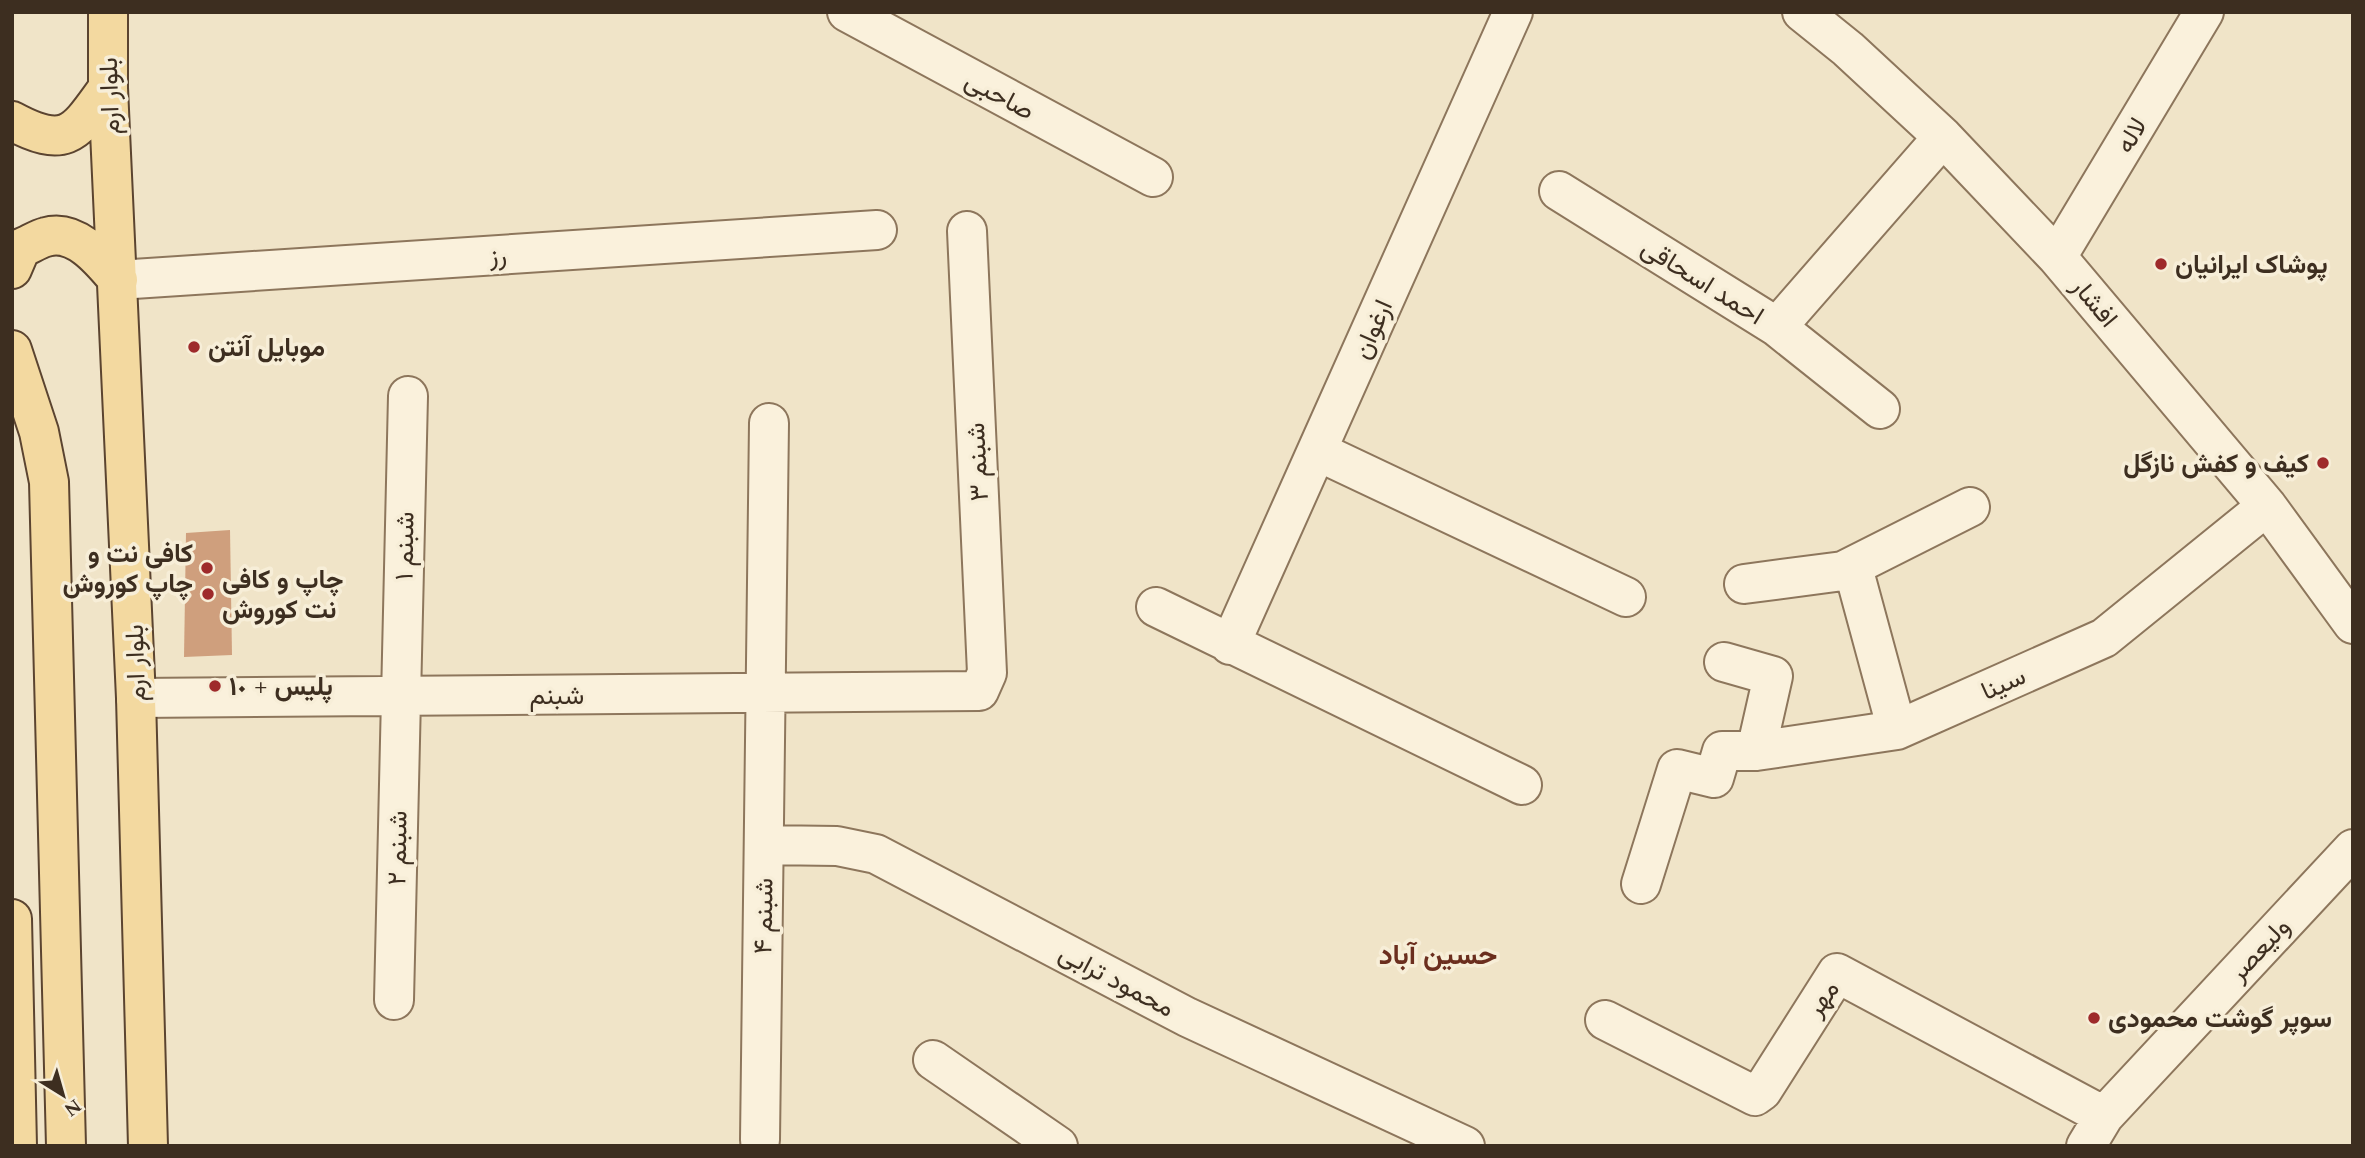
<svg xmlns="http://www.w3.org/2000/svg" width="2365" height="1158" viewBox="0 0 2365 1158" font-family="Spectral,Vazirmatn,serif">
<rect width="100%" height="100%" fill="#f0e4c8"/>
<!-- building -->
<path fill="#cf9f7d" d="M230,530L232,655L184,657L186,533Z"/>
<g fill="none" stroke-linecap="round" stroke-linejoin="round">
<defs>
<path id="minor" d="M847,12L1153,177
M1802,12L1848,49L1943,137L2057,257L2267,506L2353,624
M1559,191L1777,327L1880,409
M2057,257L2204,12
M118,280L877,230
M1777,327L1943,137
M1317,451L1626,597
M1843,571L1970,507
M1744,584L1843,571L1855,575L1897,730
M1156,607L1522,785
M1230,645L1513,12
M1724,662L1773,676L1756,751
M136,698L979,691L987,673L967,231
M764,845L837,846L876,854L1187,1017L1465,1146
M1641,884L1677,769L1714,778L1722,751H1756L1897,730L2104,638L2267,506
M394,1000L408,396
M1605,1020L1755,1096L1762,1091L1837,973L2104,1116
M933,1060L1058,1146
M760,1140L769,423
M2086,1146L2104,1116L2353,849"/>
<path id="major" d="M108,12V88L136,698L148,1146
M12,121C68,151 76,132 108,88
M12,269L21,248C29,245 38,239 46,237C76,228 102,261 118,280
M12,350L39,432L49,482L66,1146
M12,919L17,1146"/>
</defs>
<!-- minor casing -->
<use href="#minor" stroke="#8d765c" stroke-width="42"/>
<!-- major casing -->
<use href="#major" stroke="#5b4430" stroke-width="42"/>
<!-- minor -->
<use href="#minor" stroke="#faf1dc" stroke-width="38"/>
<!-- major -->
<use href="#major" stroke="#f3d9a0" stroke-width="38"/>
</g>
<!-- markers -->
<g fill="#9e2a2b" stroke="#f7eed8" stroke-width="2.5">
<circle cx="2161" cy="264" r="7"/>
<circle cx="194" cy="347" r="7"/>
<circle cx="2323" cy="463" r="7"/>
<circle cx="207" cy="568" r="7"/>
<circle cx="208" cy="594" r="7"/>
<circle cx="215" cy="686" r="7"/>
<circle cx="2094" cy="1018" r="7"/>
</g>
<g text-anchor="middle" stroke-width="7" stroke-linejoin="round" paint-order="stroke">
<!-- street labels -->
<g font-size="26" fill="#3d2e20" stroke="#f7eed8">
<text transform="translate(1000 95) rotate(28)" y="9">صاحبی</text>
<text transform="translate(109 96) rotate(-92)" y="9">بلوار ارم</text>
<text transform="translate(2131 135) rotate(-59)" y="9">لاله</text>
<text transform="translate(498 255) rotate(-4)" y="9">رز</text>
<text transform="translate(1703 281) rotate(32)" y="9">احمد اسحاقی</text>
<text transform="translate(2095 302) rotate(50)" y="9">افشار</text>
<text transform="translate(1372 329) rotate(-66)" y="9">ارغوان</text>
<text transform="translate(977 462) rotate(-93)" y="9">شبنم ۳</text>
<text transform="translate(404 546) rotate(-89)" y="9">شبنم ۱</text>
<text transform="translate(135 663) rotate(-92)" y="9">بلوار ارم</text>
<text transform="translate(2003 683) rotate(-24)" y="9">سینا</text>
<text x="557" y="704">شبنم</text>
<text transform="translate(397 848) rotate(-89)" y="9">شبنم ۲</text>
<text transform="translate(763 916) rotate(-89)" y="9">شبنم ۴</text>
<text transform="translate(2259 949) rotate(-47)" y="9">ولیعصر</text>
<text transform="translate(1117 980) rotate(28)" y="9">محمود ترابی</text>
<text transform="translate(1822 998) rotate(-54)" y="9">مهر</text>
</g>
<!-- poi labels -->
<g font-size="26" font-weight="bold" fill="#3d2e20" stroke="#f7eed8" text-anchor="start">
<text x="2175" y="273">پوشاک ایرانیان</text>
<text x="208" y="356">موبایل آنتن</text>
<text x="2309" y="472" text-anchor="end">کیف و کفش نازگل</text>
<text x="193" y="562" text-anchor="end">کافی نت و<tspan x="193" dy="30">چاپ کوروش</tspan></text>
<text x="222" y="588">چاپ و کافی<tspan x="222" dy="30">نت کوروش</tspan></text>
<text x="229" y="695">پلیس + ١٠</text>
<text x="2108" y="1027">سوپر گوشت محمودی</text>
</g>
<!-- neighbourhood labels -->
<g font-size="28" font-weight="bold" fill="#6b2e1e" stroke="#f7eed8">
<text x="1438" y="964">حسین آباد</text>
</g>
</g>
<!-- border -->
<rect width="2365" height="1158" fill="none" stroke="#3d2e20" stroke-width="28"/>
<!-- north arrow -->
<g transform="translate(63 1095) rotate(143)" stroke="#f7eed8" stroke-width="5" paint-order="stroke">
<path d="M0-5L12 26L0 18L-12 26Z" fill="#3d2e20"/>
<text y="-10" font-size="19" font-weight="bold" text-anchor="middle" fill="#3d2e20">N</text>
</g>
</svg>
